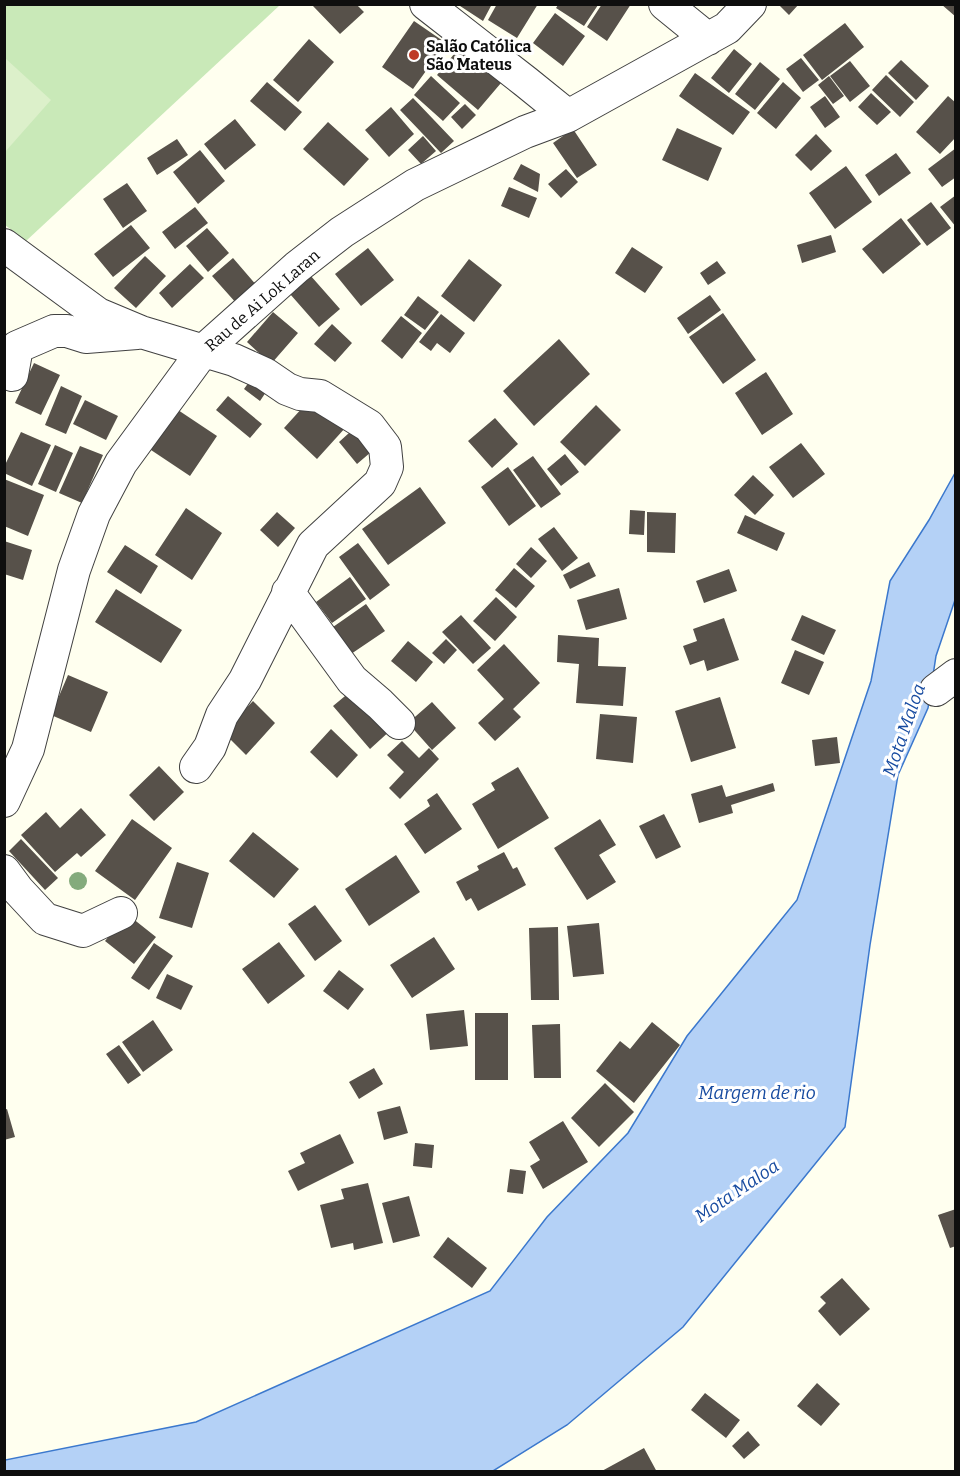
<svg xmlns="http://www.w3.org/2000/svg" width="960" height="1476" viewBox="0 0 960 1476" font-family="Bitter,serif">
<rect width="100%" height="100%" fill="#ffffef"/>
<!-- green -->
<path fill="#c9e9b8" d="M4,5H280L26,241L5,225Z"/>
<!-- pitch -->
<path fill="#dcf0ca" d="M5,58L51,100L5,152Z"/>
<!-- water -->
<path fill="#b4d1f6" stroke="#3b78cd" stroke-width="1.5" d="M955,473V600L936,656L928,708L898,775L870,945L845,1127L683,1327L567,1425L493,1471L5,1472V1460L196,1422L490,1291L547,1217L628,1133L687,1036L797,900L871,681L890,581L929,520Z"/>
<!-- building -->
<path fill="#57514a" d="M457,4H492L483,21Z
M497,4H538L517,38L488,20Z
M602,4H631L607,41L587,27Z
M778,4H799L789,15Z
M941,4H956V17Z
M314,5H357L364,12L340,34L313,6Z
M558,5H598L584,26L556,8Z
M555,13L585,36L563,66L533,43Z
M414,21L446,43L413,89L382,67Z
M845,23L864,47L822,80L803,55Z
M309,39L334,62L298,102L273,80Z
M459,48L501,83L478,110L437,75Z
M734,49L752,64L729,93L711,78Z
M801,58L819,80L803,92L786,69Z
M901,60L929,86L916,100L888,73Z
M850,61L870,86L850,102L830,76Z
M760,62L780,79L755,110L735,94Z
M695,73L750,112L733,135L679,96Z
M886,75L914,102L900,117L872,90Z
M431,76L460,103L443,121L414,95Z
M829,76L844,96L833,104L818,85Z
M267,82L302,112L285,131L250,101Z
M783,82L801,98L776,129L757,113Z
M871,93L891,112L877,125L858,107Z
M825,96L840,117L825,128L810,107Z
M948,96L956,103V137L940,154L916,132Z
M413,98L454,141L441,153L400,110Z
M465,104L476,115L462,129L451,117Z
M391,107L414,134L389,157L365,130Z
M235,119L256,145L225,170L204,144Z
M328,122L369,159L344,186L303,149Z
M677,128L722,148L708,181L662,160Z
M573,129L597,165L577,178L553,143Z
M816,134L832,151L811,171L795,155Z
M423,136L436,151L421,164L408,150Z
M177,139L188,155L157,175L147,158Z
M956,148V177L942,187L928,169Z
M200,150L225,181L198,204L173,172Z
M896,153L911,173L879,196L865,175Z
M521,164L540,174L538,192L513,179Z
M846,166L872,202L835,229L809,193Z
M566,169L578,182L561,198L548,184Z
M127,183L147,211L123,228L103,199Z
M509,187L537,198L529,218L501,206Z
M956,195V227L940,207Z
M931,202L951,228L927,246L907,220Z
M195,207L208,223L175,249L162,232Z
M901,218L921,244L883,274L862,249Z
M131,225L150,248L113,277L94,254Z
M207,228L229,253L208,272L186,246Z
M831,235L836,252L802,263L797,245Z
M632,247L663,267L645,293L615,273Z
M368,248L394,280L361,306L335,274Z
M145,256L166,276L136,308L114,288Z
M233,258L257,286L237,304L212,276Z
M469,259L502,285L474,322L441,296Z
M717,261L726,273L708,285L700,273Z
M190,264L204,278L172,308L159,293Z
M310,275L340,309L319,327L290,294Z
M710,295L721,310L688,334L677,318Z
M418,296L439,312L425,330L404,315Z
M273,312L298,333L271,364L247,342Z
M723,313L756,360L723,384L689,337Z
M441,314L465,333L450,353L437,343L431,351L419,342Z
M401,316L422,333L402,359L381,341Z
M332,324L352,343L335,362L314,344Z
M559,339L590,374L534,426L503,391Z
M34,363L60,375L41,415L15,403Z
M766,372L793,414L762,435L735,393Z
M254,375L270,386L260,401L244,389Z
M61,386L82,396L66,434L45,425Z
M228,396L262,424L250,438L216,410Z
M313,396L346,427L317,459L284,428Z
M85,400L118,416L106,440L73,424Z
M596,405L621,430L585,466L560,442Z
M175,408L217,436L190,476L148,448Z
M495,418L518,444L492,468L468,441Z
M359,424L378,446L357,464L339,442Z
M21,432L51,445L32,486L4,473V467Z
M801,443L825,474L793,498L769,467Z
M55,445L73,453L56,492L38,484Z
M80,446L103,455L82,503L59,493Z
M565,454L579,472L561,486L547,469Z
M533,456L561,494L541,508L513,470Z
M508,467L536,506L509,526L481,487Z
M753,475L774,495L755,515L734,495Z
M4,479L44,495L28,536L4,526Z
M420,487L446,523L388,565L362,529Z
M186,508L222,533L192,580L155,555Z
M630,510L645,511L644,535L629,534Z
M277,512L295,528L278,547L260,530Z
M647,512L676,513L675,553L647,552Z
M745,515L785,533L777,551L737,533Z
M554,527L578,558L562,571L538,539Z
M4,541L32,550L23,580L4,574Z
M358,543L390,585L370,600L339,557Z
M125,545L158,566L141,594L107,572Z
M531,547L547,561L531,578L516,564Z
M589,562L596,576L570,589L563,575Z
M514,568L535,586L516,608L495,590Z
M729,569L737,591L704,603L696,581Z
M350,577L366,599L332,623L316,602Z
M619,588L627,619L586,630L577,600Z
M116,589L182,630L161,663L95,622Z
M496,597L517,617L495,641L473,621Z
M366,604L385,631L351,654L333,627Z
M461,615L491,648L473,664L442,632Z
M802,615L836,630L824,655L791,640Z
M724,618L739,660L707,671L704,660L690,665L683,646L697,641L693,629Z
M558,635L599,638L598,666L626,667L623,706L576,703L579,664L557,662Z
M446,639L457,650L444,664L432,653Z
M408,641L433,662L416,682L391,661Z
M504,644L540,683L513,709L521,717L495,741L478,723L504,699L477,670Z
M795,650L824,662L809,695L781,683Z
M68,675L108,692L91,732L51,715Z
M356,687L392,729L370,749L333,706Z
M720,697L736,748L691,762L675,711Z
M253,701L275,723L246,755L223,732Z
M432,702L456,728L432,750L408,723Z
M600,714L637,717L633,763L596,759Z
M331,729L358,755L337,778L310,752Z
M837,737L840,763L815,766L812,740Z
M402,741L419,758L429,748L439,759L400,799L389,788L404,772L387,755Z
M159,766L184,792L154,821L129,795Z
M518,767L549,818L498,849L472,804L495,790L491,783Z
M773,783L775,791L731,805L733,813L699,823L691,794L722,785L726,797Z
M437,793L462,829L425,854L404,824L430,806L427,800Z
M81,808L106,835L81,857L77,853L55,872L21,835L46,812L60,828Z
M664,814L681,847L656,859L639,826Z
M132,819L172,848L135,900L95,871Z
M600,819L616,845L599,855L616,882L587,900L554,848Z
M253,832L299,869L274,898L229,861Z
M21,839L58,878L45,890L9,851Z
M504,852L513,869L517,867L526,885L478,911L471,898L466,901L456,882L479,870L477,866Z
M396,855L420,892L369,926L345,889Z
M177,862L209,873L192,928L159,918Z
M315,905L342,941L315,961L288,924Z
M127,914L156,937L134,964L105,941Z
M599,923L604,974L573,977L567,926Z
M558,927L559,1000H531L529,928Z
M434,937L455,969L412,998L390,965Z
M279,942L305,976L268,1004L242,969Z
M154,943L173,956L149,990L131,978Z
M339,970L364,989L348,1010L323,991Z
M167,974L193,986L181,1010L156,998Z
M464,1010L468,1046L430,1050L426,1014Z
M475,1013H508V1080H475Z
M153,1020L173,1050L143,1072L122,1042Z
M652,1022L680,1045L634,1103L596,1071L620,1041L630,1049Z
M560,1024L561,1078H534L532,1025Z
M119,1045L141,1075L128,1084L106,1054Z
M374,1068L383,1084L359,1099L349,1082Z
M605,1083L634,1112L599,1147L571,1118Z
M400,1106L408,1133L384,1140L377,1112Z
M7,1109L15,1137L4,1140V1110Z
M563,1121L588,1162L543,1189L530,1166L540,1160L529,1142Z
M340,1134L354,1163L298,1191L288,1171L305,1163L300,1153Z
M415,1143L434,1145L432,1168L413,1166Z
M510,1169L526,1171L523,1194L507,1192Z
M368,1183L383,1243L354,1250L353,1243L331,1248L320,1205L344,1199L341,1189Z
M409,1196L420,1236L393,1243L382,1203Z
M956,1209V1246L950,1248L938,1215Z
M448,1237L487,1268L472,1288L433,1257Z
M842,1278L870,1309L840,1336L818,1311L826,1303L820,1297Z
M817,1383L840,1404L821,1426L797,1406Z
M705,1393L740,1420L726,1438L691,1410Z
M748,1431L760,1445L744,1459L732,1446Z
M644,1448L657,1472H600Z"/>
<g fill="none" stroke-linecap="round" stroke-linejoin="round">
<defs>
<path id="minor" d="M426,4L526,82L568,116
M665,4L708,39
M4,245L98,314L141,332L234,360L265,374L287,389L300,394L320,396L369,426L385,447L387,467L380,483L313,545L245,680L222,715L210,747L196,767
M12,375L17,347L54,331H67L86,337L137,333
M288,592L352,680L380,704L399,723
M936,690L956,675
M4,801L28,749L74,570L94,514L121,463L203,351L297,267L342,232L415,185L525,132L568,116L727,28L750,4
M4,871L18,890L45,919L83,931L121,913"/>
</defs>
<!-- minor casing -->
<use href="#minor" stroke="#414141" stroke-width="34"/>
<!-- minor -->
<use href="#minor" stroke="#fff" stroke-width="32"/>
</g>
<!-- trees -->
<circle fill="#84ab7c" cx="78" cy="881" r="9"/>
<!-- markers -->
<circle fill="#be3a26" stroke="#fff" stroke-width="2" cx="414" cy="55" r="6"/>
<g text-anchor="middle" stroke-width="6" stroke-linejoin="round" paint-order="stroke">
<!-- poi labels -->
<g font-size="16" font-weight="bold" fill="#0e0e0e" stroke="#fff" text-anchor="start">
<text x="426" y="52">Salão Católica<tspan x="426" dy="18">São Mateus</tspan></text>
</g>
<!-- street labels -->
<g font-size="16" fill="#0e0e0e" stroke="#fff">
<text transform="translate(262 300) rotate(-41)" y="6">Rau de Ai Lok Laran</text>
</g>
<!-- water labels -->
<g font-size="18" font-style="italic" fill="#174ba0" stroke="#fff">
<text transform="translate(904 730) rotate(-71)" y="6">Mota Maloa</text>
<text x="757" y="1099">Margem de rio</text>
<text transform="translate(737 1191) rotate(-34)" y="6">Mota Maloa</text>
</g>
</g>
<!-- border -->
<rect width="960" height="1476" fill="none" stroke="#0e0e0e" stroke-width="12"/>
</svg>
